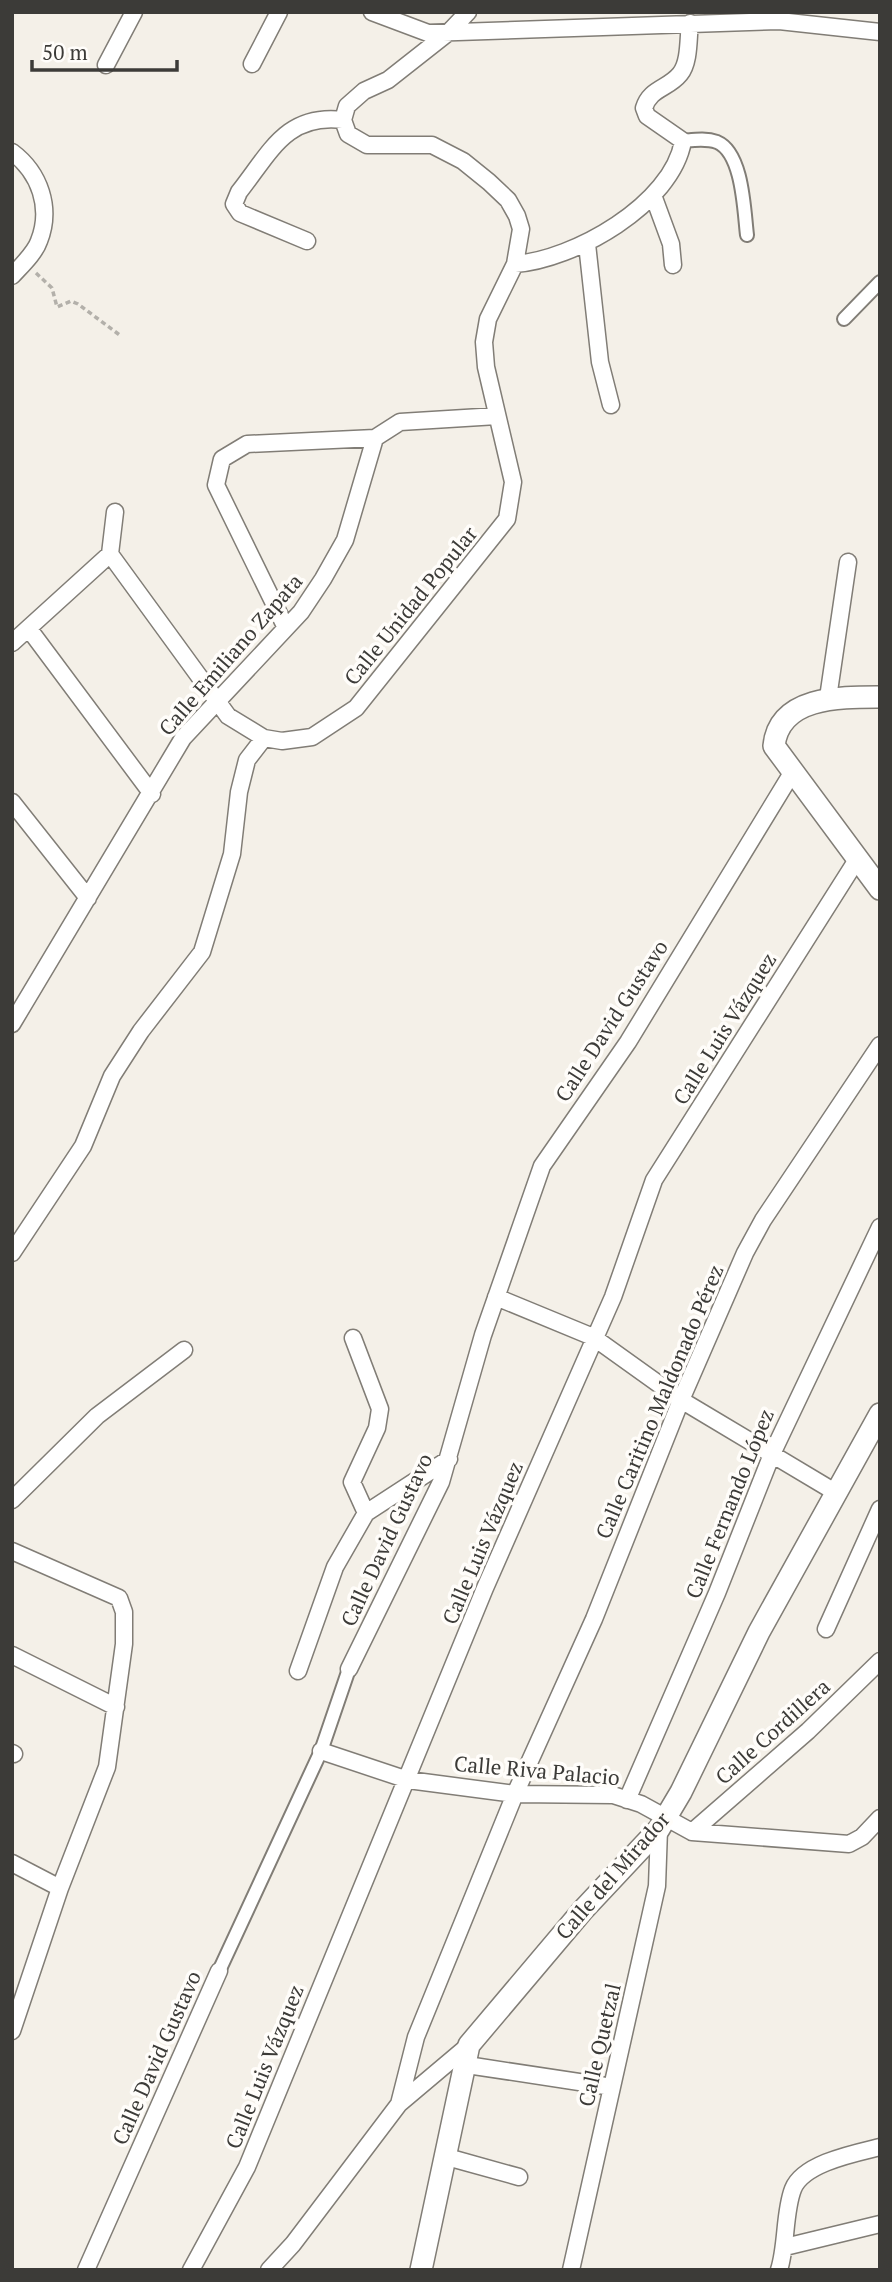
<svg xmlns="http://www.w3.org/2000/svg" width="892" height="2282" viewBox="0 0 892 2282" font-family="'PT Serif',serif">
<rect width="100%" height="100%" fill="#f4f0e8"/>
<g fill="none" stroke-linecap="round" stroke-linejoin="round">
<defs>
<path id="pedestrian" d="M683,141C694,140 706,138 717,142C743,153 744,211 747,235
M844,319L880,282
M219,1971L321,1751L349,1669"/>
<path id="minor" d="M372,12L428,33L779,21L880,32
M252,64L279,12
M106,65L134,12
M12,152C40,173 52,208 39,241C35,253 21,266 12,276
M653,195L671,244L673,265
M307,241L240,213L234,204L239,192C270,153 286,113 343,120
M587,244L600,362L611,405
M515,264C573,260 672,205 683,141L647,116L644,108C650,88 668,89 680,74C690,62 688,37 690,23
M375,438L400,422L497,416
M110,554L228,716L264,738L282,741L312,737L356,708L507,519L513,482L486,367L484,342L488,319L515,264L521,229L517,216L508,200L489,182L463,161L432,145H367L348,134L343,120L347,106L364,91L388,80L449,32L468,12
M110,554L115,512
M286,628L216,485L222,459L247,444L375,438
M29,629L152,794
M12,643L110,554
M828,698L848,562
M12,802L88,898
M12,1024L183,738L301,612L323,579L345,540L375,438
M12,1253L83,1146L112,1076L141,1031L202,952L232,854L239,792L247,760L264,738
M496,1297L593,1337L681,1400L835,1492
M353,1338L380,1409L377,1428L352,1482L366,1513
M12,1500L97,1416L184,1350
M12,1551L119,1598L124,1612V1644L107,1767L60,1888L12,2031
M826,1629L880,1509
M12,1655L116,1707
M349,1669L441,1482L483,1335L542,1166L628,1042L792,773
M298,1671L335,1567L366,1513L449,1459
M321,1751L408,1780L515,1794L613,1795L641,1804L692,1832L849,1844L862,1837L880,1818
M12,1753L14,1754
M627,1800L717,1593L772,1454L880,1227
M692,1832L808,1731L880,1661
M12,1863L60,1888
M467,2065L612,2087
M399,2104L469,2045
M447,2157L519,2177
M785,2247L880,2224
M86,2270L219,1971
M191,2270L247,2167L485,1588L613,1297L654,1180L858,858
M269,2270L293,2244L399,2104L416,2037L515,1794L594,1619L681,1400L745,1253L763,1220L880,1045
M571,2270L657,1886L659,1829
M779,2270C787,2245 784,2212 793,2189C803,2163 856,2153 880,2147"/>
<path id="tertiary" d="M880,697C841,697 779,696 774,746L880,889
M421,2270L469,2045L583,1910L659,1829L681,1792L759,1632L880,1414"/>
</defs>
<!-- pedestrian casing -->
<use href="#pedestrian" stroke="#817d76" stroke-width="16"/>
<!-- minor casing -->
<use href="#minor" stroke="#817d76" stroke-width="19"/>
<!-- tertiary casing -->
<use href="#tertiary" stroke="#817d76" stroke-width="24"/>
<!-- path -->
<path stroke="#b3b0aa" stroke-width="3.5" stroke-dasharray="5 3.5" stroke-linecap="butt" d="M36,273L52,288L57,307L71,301L78,304L121,336"/>
<!-- pedestrian -->
<use href="#pedestrian" stroke="#fff" stroke-width="12"/>
<!-- minor -->
<use href="#minor" stroke="#fff" stroke-width="16"/>
<!-- tertiary -->
<use href="#tertiary" stroke="#fff" stroke-width="21"/>
</g>
<g text-anchor="middle" stroke-width="7" stroke-linejoin="round" paint-order="stroke">
<!-- street labels -->
<g font-size="21" fill="#3c3b38" stroke="#fffdfa">
<text transform="translate(411 606) rotate(-51)" y="7">Calle Unidad Popular</text>
<text transform="translate(231 655) rotate(-49)" y="7">Calle Emiliano Zapata</text>
<text transform="translate(612 1021) rotate(-57)" y="7">Calle David Gustavo</text>
<text transform="translate(725 1029) rotate(-58)" y="7">Calle Luis Vázquez</text>
<text transform="translate(660 1402) rotate(-67)" y="7">Calle Caritino Maldonado Pérez</text>
<text transform="translate(730 1504) rotate(-68)" y="7">Calle Fernando López</text>
<text transform="translate(387 1540) rotate(-65)" y="7">Calle David Gustavo</text>
<text transform="translate(483 1543) rotate(-67)" y="7">Calle Luis Vázquez</text>
<text transform="translate(773 1732) rotate(-42)" y="7">Calle Cordillera</text>
<text transform="translate(537 1771) rotate(5)" y="7">Calle Riva Palacio</text>
<text transform="translate(613 1876) rotate(-49)" y="7">Calle del Mirador</text>
<text transform="translate(600 2045) rotate(-77)" y="7">Calle Quetzal</text>
<text transform="translate(157 2058) rotate(-66)" y="7">Calle David Gustavo</text>
<text transform="translate(265 2067) rotate(-68)" y="7">Calle Luis Vázquez</text>
</g>
</g>
<!-- border -->
<rect width="892" height="2282" fill="none" stroke="#3c3b38" stroke-width="28"/>
<!-- scale -->
<path d="M32 60v10h145v-10" fill="none" stroke="#3c3b38" stroke-width="3.5"/>
<text x="42" y="60" font-size="21" fill="#3c3b38" stroke="#fffdfa" stroke-width="5" paint-order="stroke">50 m</text>
</svg>
